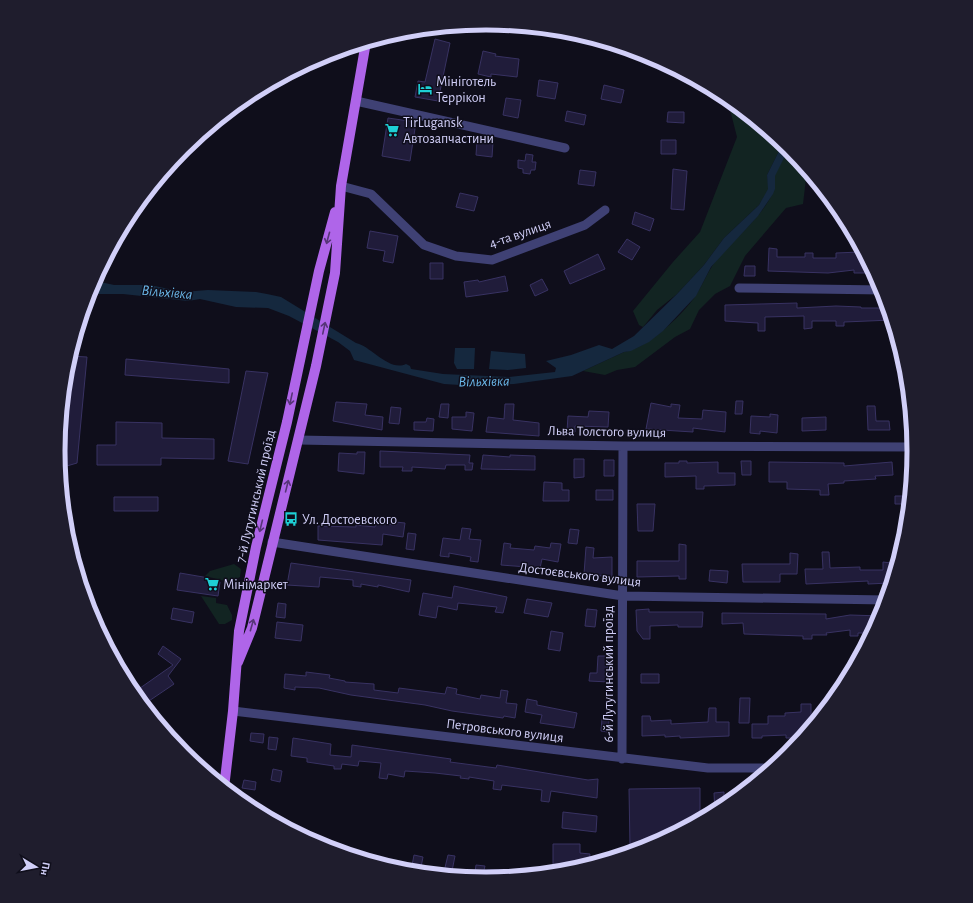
<svg xmlns="http://www.w3.org/2000/svg" width="973" height="903" viewBox="0 0 973 903" font-family="'Alegreya Sans',sans-serif">
<rect width="100%" height="100%" fill="#0f0e1b"/>
<!-- green -->
<path fill="#122422" d="M727,98L783,143L767,175L769,189L759,205L724,238L704,265L677,294L657,310L643,327L639,325L633,311L673,262L700,232L737,137Z
M790,149L807,170L803,204L786,208L745,256L730,286L715,294L699,310L690,329L675,337L635,367L617,370L605,375L583,371L624,352C647,349 684,314 696,295C704,282 709,269 718,258C736,236 763,217 774,190C776,186 773,180 775,175C778,166 785,157 790,149Z
M234,564L241,569L240,577L229,582L205,576L210,571Z
M201,596L216,598V603L227,605L232,615V620L225,624H219Z"/>
<!-- water -->
<path fill="#15283e" d="M783,143L789,148L775,176V189L773,194L758,216L711,267L696,296L663,331L649,342L631,351L624,352L572,376L514,384L476,386L444,384L354,360L350,351L338,342L289,316L268,308L236,307L200,299L188,301L123,294H89L94,282L96,281L114,285H150L183,292L208,290L256,292L267,294L281,297L356,343C371,346 389,372 406,364L410,366L411,369L443,374L509,377L555,372L556,368L546,361L571,355L599,345L612,349L634,336L677,294L704,265L724,238L759,205L768,189L767,175Z
M455,348H475L474,369H457L454,363Z
M491,351L525,354L526,368L508,370L489,369Z"/>
<!-- building -->
<path fill="#201c3a" stroke="#383262" d="M435,39L450,43L438,101L415,97L418,81L425,82Z
M483,51L496,54L495,56L519,59L517,77L491,74V77L478,74Z
M539,80L558,83L555,99L537,96Z
M604,85L624,90L621,103L601,99Z
M506,98L521,100L518,118L503,115Z
M567,111L586,115L584,125L565,121Z
M668,112H684V123L667,122Z
M388,118L416,122L410,161L382,156Z
M661,140H676V154H661Z
M477,141L493,142L492,157L476,155Z
M526,154L533,155L532,162H536L535,170H531L530,174L523,173V169L518,168V160L525,161Z
M673,169L687,171L684,210L671,209Z
M580,170L596,172L594,186L578,184Z
M460,193L478,197L474,211L456,207Z
M635,212L654,219L650,231L632,224Z
M370,231L398,236L393,263L383,261L385,251L367,248Z
M627,239L640,247L632,260L618,252Z
M769,248L777,249V257H805V253H813V258H836V253L860,252V258H867L874,273H854V270L828,273L768,271Z
M598,254L605,269L570,284L564,271Z
M430,263H443V279H430Z
M745,266H755V276H744Z
M505,276L508,291L466,297L464,282L478,280L479,282Z
M542,279L548,290L535,296L530,285Z
M797,303V308L836,306L861,307V308H888L892,320L844,322V326H836V321H812V328L804,329V316L765,317V331H758V323L725,321V305Z
M70,356L87,357L77,463L60,468L58,451L66,368Z
M126,359L229,369V383L125,375Z
M246,371L268,373L248,464L228,461Z
M736,401H743L742,414H735Z
M336,402L367,404L365,415L383,417L382,430L333,421Z
M651,403L671,407V404L680,405L678,418L702,419L703,410L726,412L725,432L693,428V432L646,429Z
M441,404H449L448,418L439,417Z
M505,404H514L513,420L539,423V436L486,432L488,417L504,419Z
M867,406H875L876,421H889L890,430H868Z
M391,407L401,408L399,424L389,423Z
M589,411L609,412L608,427L575,426V432L567,431L568,416L588,417Z
M466,412L474,413L472,431L452,429V417H466Z
M770,414L778,415L777,433L760,431V434L750,433L751,416L770,417Z
M826,417V430L802,431V418Z
M427,418L434,419L433,431L414,430V422H426Z
M116,422L162,423V438L214,439V459L161,458V465H97V445H116Z
M380,451L470,455L469,463H473L472,470H465V465H446L445,469L412,467V471H402L403,467H380Z
M357,452H365L364,474L338,471L339,453L357,454Z
M483,455L510,457V455L535,456V470L481,469Z
M574,459H584V477L574,478Z
M604,460H614V476H604Z
M679,461H687V463L718,462V473H735V485L704,486V489H696V476L665,477V463H679Z
M741,461H751V475H742Z
M769,462L844,463V466L892,462L893,475L875,476L876,479L844,481V483L828,484L829,495H820V490L787,489V482H769Z
M544,482L562,483V490H569V501H543Z
M596,490H613V500H596Z
M895,496H911L910,504H895Z
M114,497H158V511H114Z
M637,504H655L653,531H638Z
M395,522L405,523L403,537L383,534L382,545L318,540V526L356,527V525L375,527L376,523L395,525Z
M462,528L471,529L469,539L481,540L478,562L470,561L471,557L449,553V557L440,556L443,538L460,540Z
M570,529L579,530L577,544L568,543Z
M408,533L416,534L414,550L406,549Z
M504,543L511,544L510,548L534,550L535,546L550,548L551,543L561,544L558,562L542,559L540,568L501,565Z
M679,544L686,545V579H679V576L637,577V561H679Z
M586,547L594,548L593,558L612,557V577L584,574Z
M822,552H829L830,568L860,567V570H883V562L891,563L890,583L868,584V581L806,584L805,569H823Z
M790,553L798,554L797,574H780V582H743L742,564H790Z
M291,563L411,580L409,592L378,585V587L361,584V587L353,586V580L320,577L319,587L287,585Z
M710,570L728,571L727,583L709,581Z
M180,573L209,578V581L220,582L218,596L177,590Z
M454,586L507,597L503,613L495,612L497,607L458,603L457,610L438,606L436,618L419,615L423,593L452,598Z
M527,599L552,603L548,617L524,613Z
M278,603L286,604L285,618L276,617Z
M173,608L194,612L192,623L171,619Z
M587,609L597,610L595,627L585,626Z
M649,609V612H703L702,627H678V625L650,626V639H643L637,631L636,610Z
M722,613L826,614V619L850,615L882,616L873,633H858V636H850V630L826,633L827,635H812V639H803V636L744,634L743,623L722,624Z
M277,622L303,625L301,641L275,638Z
M551,631L563,633L560,651L548,649Z
M163,646L181,659L168,676L174,684L143,705L133,693L173,665L158,654Z
M598,656H608L607,673L610,674L609,682L589,681L590,673H597Z
M306,672L330,675L329,678L345,681V682L374,684V690L398,693L399,688L445,694L447,687L457,689L456,694L480,699L481,695L500,698L501,690L508,691L506,703L517,704L515,718L504,716L503,718L452,711L425,705L351,695L319,688L295,687V690L284,688L285,674L306,676Z
M641,674H659V683H641Z
M740,698H750L749,723H739Z
M527,699L537,701V705L577,713L574,728L540,723L542,715L525,712Z
M801,704H811V728L803,738H786V735L762,736V738H752V724H768V716H785V713L801,712Z
M709,708H716V722H729V736L680,738V736L665,737V735L642,736V716H650L651,721L671,720V724L708,722Z
M602,719L609,720L608,732L601,731Z
M251,733L264,734L263,743L250,741Z
M269,737L278,738L276,750L268,749Z
M293,738L331,744L330,755L351,757L352,745L451,759L450,762L496,768L497,765L588,780L598,779L597,798L551,791L549,802L541,801L542,790L502,785L501,790L493,789L494,781L469,777V779L460,778L461,776L435,773L405,771L404,777L388,774L387,779L379,778L381,763L359,761L358,766L342,764L341,769H334V766L307,762V758L291,756Z
M273,769L282,771L280,782L271,780Z
M244,780L256,782L255,790L242,788Z
M700,788V821L652,847H630L629,789Z
M724,792V808L715,813L714,793Z
M563,812L597,816L596,832L562,828Z
M553,844H580V853L590,854L589,866L570,872L553,874Z
M414,855L423,857L420,872L411,871Z
M448,855L455,856L451,876H443Z
M476,865L485,866L484,870L537,869V875L486,880L474,879Z"/>
<g fill="none" stroke-linecap="round" stroke-linejoin="round">
<!-- minor -->
<path stroke="#3f4174" stroke-width="9" d="M723,94V96
M356,101L565,148
M341,186L371,194L424,245L456,256L492,260L585,225L605,210
M739,288L883,290
M298,440L623,446L915,447
M272,542L623,596L887,600
M233,711L708,768H773
M622,759L623,446"/>
<!-- major -->
<path stroke="#af65e9" stroke-width="10" d="M238,662L252,628L316,366L335,273L341,186L366,42
M224,788L233,711L239,631L256,547L287,422L319,271L335,212"/>
</g>
<!-- one-way arrows -->
<defs><path id="oneway-shaft" d="M-6 0H5M1.5-3L5.5 0L1.5 3" fill="none" stroke-width="1.6" stroke-linecap="round" stroke-linejoin="round"/></defs>
<g stroke="#573578">
<use href="#oneway-shaft" transform="translate(328 238) rotate(105)"/>
<use href="#oneway-shaft" transform="translate(324 328) rotate(-78)"/>
<use href="#oneway-shaft" transform="translate(291 399) rotate(102)"/>
<use href="#oneway-shaft" transform="translate(287 486) rotate(-76)"/>
<use href="#oneway-shaft" transform="translate(261 526) rotate(104)"/>
<use href="#oneway-shaft" transform="translate(252 625) rotate(-74)"/>
</g>
<!-- icons -->
<defs>
<symbol id="hotel-bare" viewBox="-9 -9 18 18"><path d="M-6-4.5h1.5V1H6V5H4.5V3h-9V5H-6ZM-4 0a1.8 1.8 0 1 1 3.6 0ZM.5 0V-2.5h3Q6-2.5 6 0Z" fill="#1ecfd5" stroke="#0f0e1b" stroke-width="2.5" paint-order="stroke"/></symbol>
<symbol id="supermarket-bare" viewBox="-9 -9 18 18"><path d="M-6-5.5h2.5l.6 2H6L4.5 2H-2.5L-4.4-4H-6ZM-1.5 3.2a1.3 1.3 0 1 0 .1 0ZM3 3.2a1.3 1.3 0 1 0 .1 0Z" fill="#1ecfd5" stroke="#0f0e1b" stroke-width="2.5" paint-order="stroke"/></symbol>
<symbol id="bus-bare" viewBox="-9 -9 18 18"><path d="M-5-6H5V4H4V6H2V4H-2V6H-4V4H-5ZM-3.5-4V0h7V-4ZM-3.5 1.2v1.5H-2V1.2ZM2 1.2v1.5H3.5V1.2Z" fill="#1ecfd5" stroke="#0f0e1b" stroke-width="2.5" paint-order="stroke"/></symbol>
</defs>
<g fill-rule="evenodd">
<use href="#hotel-bare" x="415" y="79" width="20" height="20"/>
<use href="#supermarket-bare" x="382" y="120" width="20" height="20"/>
<use href="#bus-bare" x="281" y="509" width="20" height="20"/>
<use href="#supermarket-bare" x="202" y="574" width="20" height="20"/>
</g>
<g text-anchor="middle" stroke-width="3" stroke-linejoin="round" paint-order="stroke">
<!-- poi labels -->
<g font-size="14" fill="#d1cff8" stroke="#0f0e1b" text-anchor="start">
<text x="436" y="86">Мініготель<tspan x="436" dy="16">Террікон</tspan></text>
<text x="403" y="127">TirLugansk<tspan x="403" dy="16">Автозапчастини</tspan></text>
<text x="302" y="524">Ул. Достоевского</text>
<text x="223" y="589">Мінімаркет</text>
</g>
<!-- street labels -->
<g font-size="14" fill="#d1cff8" stroke="#0f0e1b">
<text transform="translate(520 233) rotate(-19)" y="5">4-та вулиця</text>
<text transform="translate(607 431) rotate(1)" y="5">Льва Толстого вулиця</text>
<text transform="translate(255 496) rotate(-77)" y="5">7-й Лутугинський проїзд</text>
<text transform="translate(580 574) rotate(7)" y="5">Достоєвського вулиця</text>
<text transform="translate(608 674) rotate(-90)" y="5">6-й Лутугинський проїзд</text>
<text transform="translate(505 730) rotate(7)" y="5">Петровського вулиця</text>
</g>
<!-- water labels -->
<g font-size="15" font-style="italic" fill="#6bb8ea" stroke="#0f0e1b">
<text transform="translate(167 292) rotate(5)" y="5">Вільхівка</text>
<text transform="translate(484 381) rotate(-1)" y="5">Вільхівка</text>
</g>
</g>
<!-- crop -->
<path d="M0 0H973V903H0ZM65 451a421 421 0 1 1 842 0a421 421 0 1 1-842 0Z" fill="#1f1d2d" fill-rule="evenodd"/>
<path fill="none" stroke="#d1cff8" stroke-width="5" d="M65 451a421 421 0 1 1 842 0a421 421 0 1 1-842 0Z"/>
<!-- north arrow -->
<g transform="translate(36 867) rotate(100)" stroke="#0f0e1b" stroke-width="3" paint-order="stroke">
<path d="M0-3L7 15L0 10L-7 15Z" fill="#d1cff8"/>
<text y="-6" font-size="11" font-weight="bold" text-anchor="middle" fill="#d1cff8">Пн</text>
</g>
</svg>
